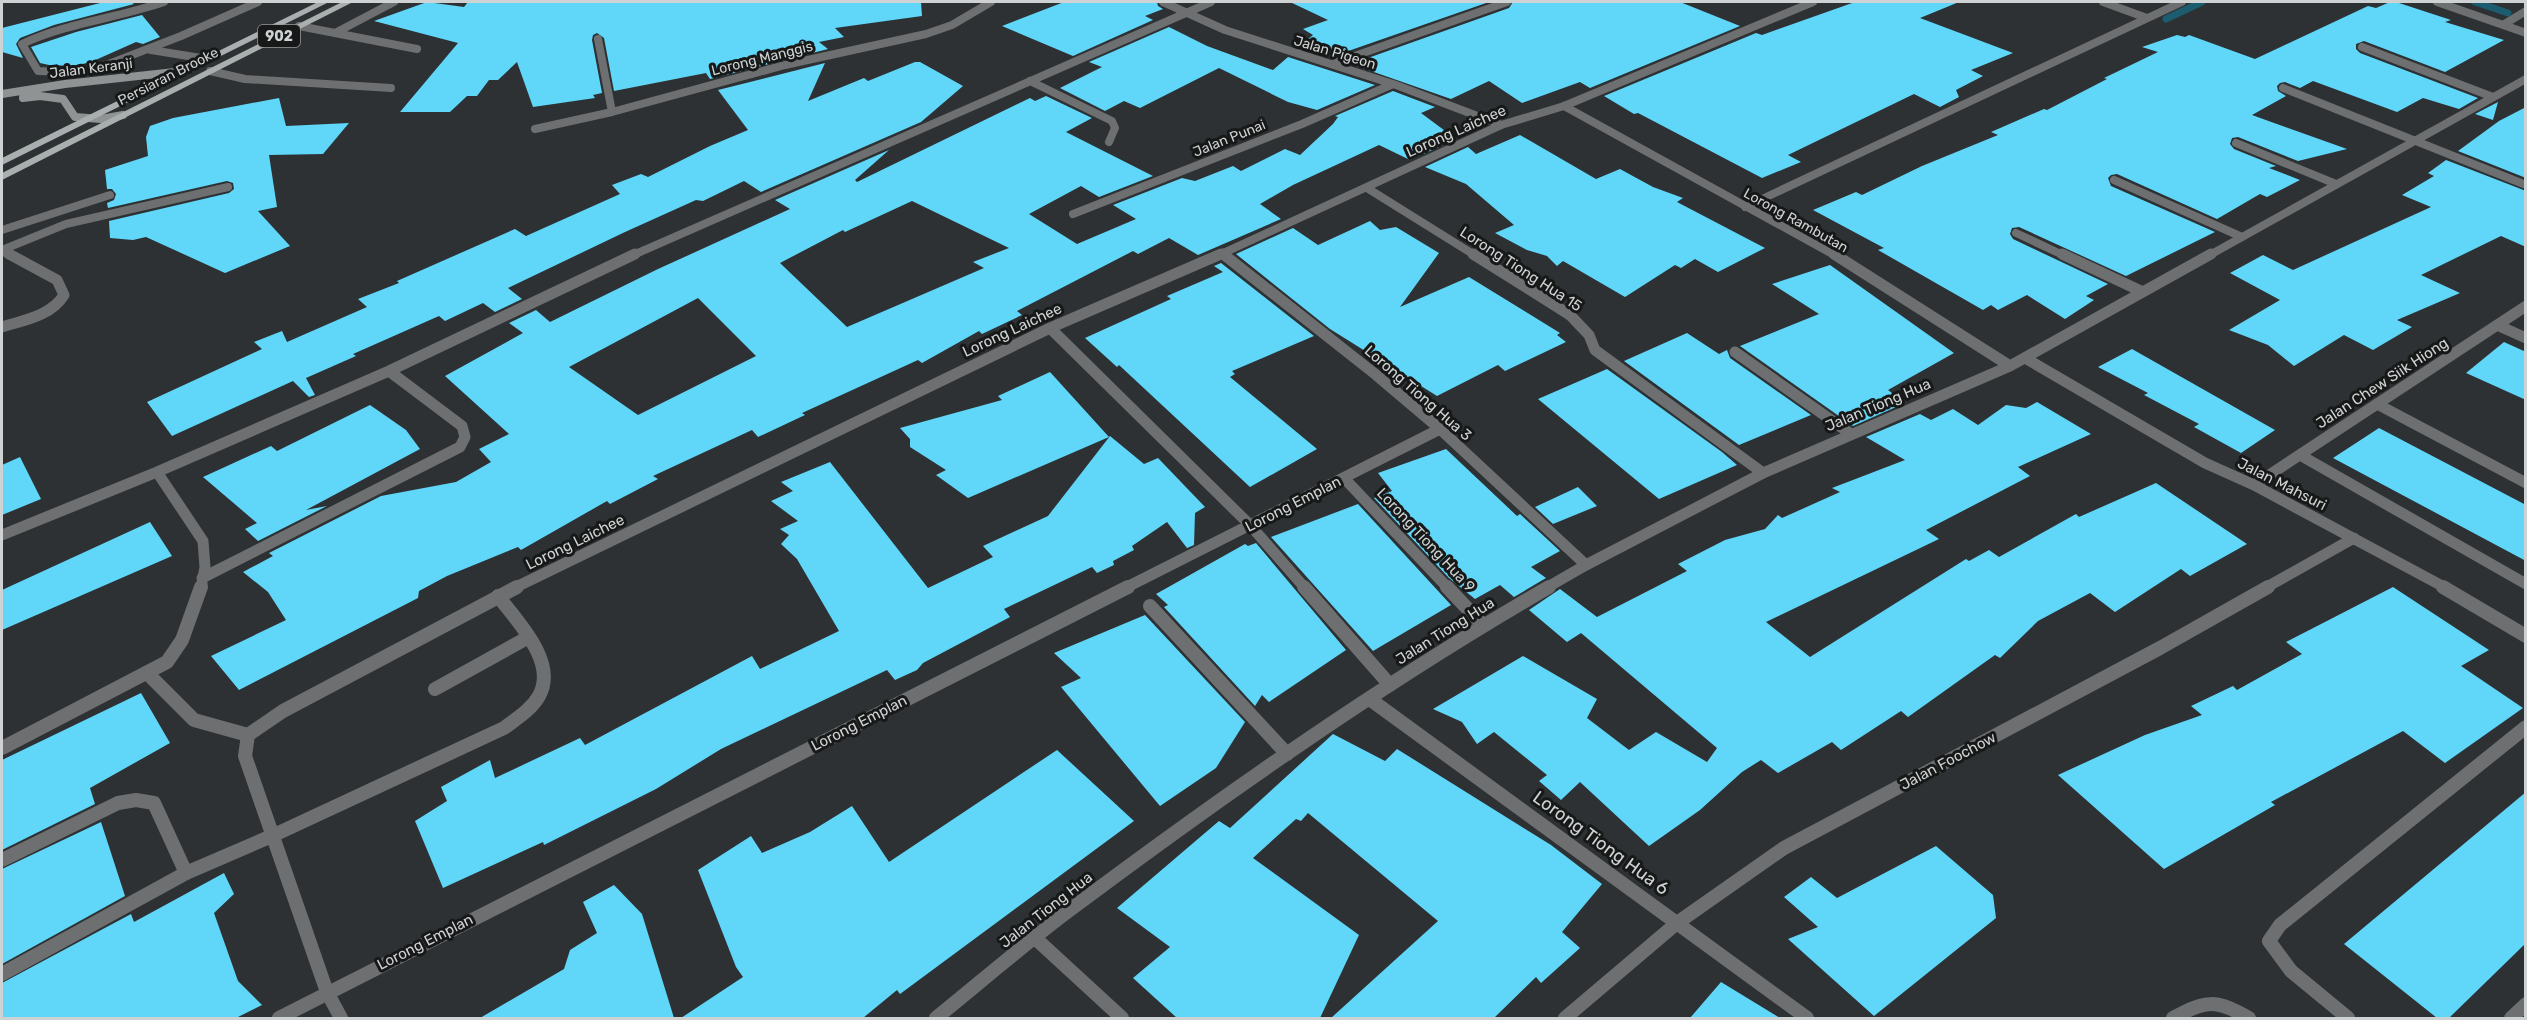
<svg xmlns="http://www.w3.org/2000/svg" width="2527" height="1020" viewBox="0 0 2527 1020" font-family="Rubik,sans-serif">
<rect width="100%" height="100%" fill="#2d3133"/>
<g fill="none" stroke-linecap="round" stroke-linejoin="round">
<!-- stream -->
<path stroke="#1b5c6e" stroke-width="7" d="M2475,2L2508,13
M2166,19L2202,2"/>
</g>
<!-- building -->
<path fill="#60d7f9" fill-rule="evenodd" d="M104,2H131L134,4L54,25L20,38L16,44L23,58L2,52V28Z
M427,2L464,7L468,2H921L922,16L835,28L844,37L819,42L828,49L710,79L706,73L614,91L604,38L597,33L593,35L592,40L602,93L593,95L595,98L533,107L517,62L498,80H489L477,96H467L450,112H400L458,43L374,21Z
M1064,2H1157L1158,6L1163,9L1145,16L1153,20L1073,56L1002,26Z
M1290,2H1489L1331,57L1299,47L1313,35L1303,29L1328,20Z
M1513,2H1680L1740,26L1590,88L1580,82L1522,103L1489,81L1451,99L1351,64L1509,8Z
M1855,2H1959L1920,18L2013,53L1971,70L1983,76L1956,90L1959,97L1940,107L1914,94L1788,155L1801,162L1762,178L1638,113L1634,114L1604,96L1756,33L1762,35Z
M2390,2H2396L2451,20L2445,22L2504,40L2445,72L2364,41L2356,44V49L2360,53L2478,98L2459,109L2423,98L2397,112L2313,81L2300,88L2285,82L2280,83L2277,86L2278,91L2286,96L2252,115L2347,149L2298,161L2238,137L2232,138L2230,144L2234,149L2276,166L2269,168L2300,180L2267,197L2260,194L2217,219L2117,174L2111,175L2108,178L2111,186L2215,232L2126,276L2019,227L2012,228L2010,234L2013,239L2108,284L2086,296L2094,300L2065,319L2027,295L1998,310L1991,305L1983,310L1878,250L1884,248L1813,210L1856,192L1862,195L1922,166L1998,135L1991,132L2044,109L2047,110L2107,79L2104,78L2158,52L2142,47L2177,35L2185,37L2189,35L2255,59L2368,6L2376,8Z
M142,15L160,37L143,44L136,42L91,62L74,66L49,65L40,63L31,47L76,32Z
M1169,27L1207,46L1273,70L1288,57L1375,85L1317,110L1288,102L1219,68L1140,108L1124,101L1105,111L1060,88L1102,67L1089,62Z
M915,62H920L963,86L921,122L761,192L744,181L703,201L696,200L625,232L508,288L522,299L495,312L483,303L445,321L439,316L353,354L356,356L306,378L315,395L309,397L293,381L172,436L147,402L262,349L254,342L282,331L287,342L367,307L358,299L399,283L397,281L515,229L526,236L620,194L612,185L641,174L648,177L710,146L748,130L718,90L825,63L808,101L864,78L868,81Z
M1393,91L1435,107L1421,113L1456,139L1410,160L1379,145L1293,185L1260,204L1281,219L1198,255L1169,238L1138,254L1133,251L1017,311L1022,315L982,334L979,331L922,363L918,360L802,413L805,415L758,437L752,430L653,476L658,479L610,504L607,501L521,550L518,547L447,576L419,591L418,598L239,690L211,656L286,620L268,592L243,572L273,556L269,553L381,496L456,482L491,462L479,449L509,434L445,376L523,333L509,323L536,310L550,322L658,269L790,209L775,200L889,150L855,180L857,182L1030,98L1035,101L1046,96L1092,118L1066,132L1153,176L1099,197L1081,186L1029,214L1077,244L1136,219L1113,205L1182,178L1195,181L1233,166L1241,171L1285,149L1300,155L1333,124L1338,117L1335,116ZM912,201L1009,248L973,262L984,268L847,327L780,263L843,230L845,232ZM698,298L756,356L638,415L569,367Z
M279,98L286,126L349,123L323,154L269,155L277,207L258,211L290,246L225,273L146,237L133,240L110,238L109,221L229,193L234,189L233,183L227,181L108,208L107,203L114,200L116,194L112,189H107L105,170L148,156L146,137L150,126L173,118Z
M2498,102L2493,120L2475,114Z
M2526,107V178L2458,151L2499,121Z
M1520,135L1596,179L1620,169L1653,187L1683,198L1677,202L1765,248L1718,272L1695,259L1681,268L1675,265L1625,297L1563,261L1557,266L1547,256L1527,250L1495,233L1514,225L1466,184L1425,167L1468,147L1476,154Z
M2446,160L2526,191V247L2501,236L2421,275L2460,293L2397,320L2412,327L2373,350L2344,335L2294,366L2268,345L2229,330L2280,300L2230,273L2263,255L2293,270L2431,207L2402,195L2434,176L2428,173Z
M1370,221L1380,230L1396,227L1439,253L1400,307L1469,277L1560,333L1557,335L1566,342L1505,371L1498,365L1437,396L1330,329L1236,254L1293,228L1318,245Z
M1221,263L1314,336L1232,371L1235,374L1230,377L1317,449L1250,487L1119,365L1117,367L1085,338L1171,299L1167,296L1223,272L1214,266Z
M1830,265L1954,353L1888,390L1905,403L1853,426L1740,346L1819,314L1772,284Z
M1687,333L1719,354L1727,350L1730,358L1811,415L1739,445L1624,361Z
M2504,342L2526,352V400L2466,373Z
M2132,349L2275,430L2241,453L2194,427L2199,424L2144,395L2148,393L2098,367Z
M1607,369L1722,452L1737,465L1659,499L1538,399Z
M1050,372L1109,437L968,498L936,475L946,470L910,447V439L900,428L1002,400L998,396Z
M2037,402L2091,434L2018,467L2030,476L1926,530L1939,539L1766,622L1810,657L1966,559L1969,561L1989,550L1999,557L2076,514L2079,517L2156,483L2247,544L2190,576L2181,569L2115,612L2090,593L2038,621L2000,658L1995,655L1908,717L1901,711L1841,750L1832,742L1778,773L1761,760L1742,772L1700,810L1649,846L1580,782L1561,800L1539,781L1547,775L1494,732L1477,744L1462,722L1433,709L1523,656L1597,699L1587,718L1629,750L1656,732L1707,762L1717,748L1581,633L1567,642L1529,610L1560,589L1597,617L1687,571L1678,564L1725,540L1765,529L1778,515L1782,518L1840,492L1832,488L1905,460L1866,437L1920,414L1931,420L1953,409L1978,425L2006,405L2026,408Z
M370,405L406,430L420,449L306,510L327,506L258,541L245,529L257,523L203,477L271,446L277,451Z
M2379,428L2526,505V561L2333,458Z
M1110,436L1144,464L1158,458L1205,507L1195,513L1194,545L1187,548L1167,522L1132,546L1134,550L1113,561L1114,565L1097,573L1092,567L1004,609L1010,617L923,663L917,670L895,680L887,670L721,749L656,789L544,845L543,842L443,888L415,821L447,801L441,787L490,760L495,778L580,738L585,745L752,656L760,669L839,631L797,559L781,544L789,535L780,529L798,521L771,501L793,491L781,482L830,462L928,588L993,557L983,546L1048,516Z
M1446,449L1517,516L1520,514L1560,551L1531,567L1546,578L1514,597L1500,585L1475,599L1449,578L1374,498L1392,491L1378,473Z
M20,457L41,499L2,515V465Z
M1578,487L1597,506L1553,524L1535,507Z
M1358,504L1451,605L1373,651L1271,537Z
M150,522L172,556L2,630V590Z
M1256,543L1346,650L1269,702L1262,695L1255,706L1164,607L1168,605L1156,594L1245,544L1248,546Z
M2393,587L2489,650L2461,666L2523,708L2445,763L2403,731L2271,802L2275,805L2164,869L2058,775L2145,735L2202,715L2191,706L2233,686L2237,690L2302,654L2286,642Z
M1145,615L1245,722L1216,768L1160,806L1061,687L1081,678L1054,653Z
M141,693L170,743L90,788L95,804L2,850V760Z
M1333,734L1385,761L1397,749L1551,845L1602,884L1562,932L1580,948L1541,983L1536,977L1494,1018H1331L1438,921L1308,813L1301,821L1296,819L1253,858L1359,935L1320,1018H1177L1133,978L1170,947L1117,908L1219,821L1230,828Z
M1057,750L1134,821L900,994L897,990L863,1018H681L743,977L736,967L698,870L751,836L762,853L810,832L852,806L889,862Z
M2526,792V943L2449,1018H2437L2344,944Z
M101,822L125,896L2,964V869Z
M1936,846L1993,895L1996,918L1874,1016L1788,939L1818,927L1784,897L1811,877L1837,898Z
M224,873L234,894L214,913L238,981L262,1005L236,1018H2V983L131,914L134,922Z
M614,885L642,914L674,1018H480L564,969L570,950L597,933L583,902Z
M1721,982L1780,1018H1690Z"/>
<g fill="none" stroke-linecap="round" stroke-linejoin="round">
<!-- lane-far2 -->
<path stroke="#6d6f70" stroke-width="8" d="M164,2C118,18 66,23 22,44L38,71L75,72L101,67L181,36L258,2
M299,26L417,49
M335,33L394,2
M151,50L207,59
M210,71L245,79L391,88
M2,230L110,195
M2,250L66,224L228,187
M2,251L11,256"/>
<!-- lane-far1 -->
<path stroke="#6d6f70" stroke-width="11" d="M1570,315L1589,335L1595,350L1763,473
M2,327C24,320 51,316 64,295L57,280L9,254
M1735,352L1851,434
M2377,404L2526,483
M1344,478L1448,588"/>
<!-- lane -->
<path stroke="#6d6f70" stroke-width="14" d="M1447,587L1483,625
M147,673L194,720L248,735
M435,689L527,638
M274,835L504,728C516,719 531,710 539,696C558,662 517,621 498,596
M2,974L186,873
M2348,1018L2291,971L2269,941L2280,925L2526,727
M2511,1018L2526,1004"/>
<!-- street-far2 -->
<path stroke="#6d6f70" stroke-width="8" d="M1163,2L1225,30L1396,85L1501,125
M2103,2L2147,18
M2437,2L2526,33
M2503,25L2526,11
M598,39L612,112
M2362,47L2493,97
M1332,64L1507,2
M1030,81L1112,121L1115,128L1109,142
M2283,88L2526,185
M1564,106L1836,256
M535,129L612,112L785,65L926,34L952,25L991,2
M2236,143L2336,184
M2114,180L2242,237
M1367,188L1476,256
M1745,207L2182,2
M1073,214L1302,124L1393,84
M2016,233L2065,256
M1222,254L1225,256
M631,256L1211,2
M1217,256L1501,125L1564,106L1813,2
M2208,256L2526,79"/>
<!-- street-far1 -->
<path stroke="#6d6f70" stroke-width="11" d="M1223,254L1375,374L1440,429L1586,565
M1473,254L1570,315
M1834,254L2010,366
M2062,254L2143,292
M2497,325L2526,338
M1050,328L1250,525L1305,588
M2025,358L2205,463L2254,485L2446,588
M2300,455L2526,584
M157,472L203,541L205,567L201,588
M2254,485L2526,306
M2,535L157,472L389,371L635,254
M202,578L460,447L465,437L462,426L389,371
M514,588L1050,328L1221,254
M1125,588L1440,429
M1546,588L1586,565L1763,473L2010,366L2211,254
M2265,588L2354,538"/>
<!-- street -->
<path stroke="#6d6f70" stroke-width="14" d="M1304,587L1390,685
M2443,587L2526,636
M1150,606L1287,754
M1371,700L1807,1018
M2,748L167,662L182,640L201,587
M2,860L118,803L136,800L154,803L186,873L274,835
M1035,938L1122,1018
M279,1018L1128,587
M341,1018L327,992L245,756L248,735L283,711L517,587
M936,1018C978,984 1020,948 1063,915C1219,798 1380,685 1549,587
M1565,1018L1677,923L1784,848L2160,648L2268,587
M2173,1018C2206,1000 2216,999 2249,1018"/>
<!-- secondary -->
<path stroke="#8f9394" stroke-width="8" d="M2,94L65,84L184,71
M23,98L40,96L63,99L75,117L101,119L123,115"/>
<!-- primary -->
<path fill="#a9aeaf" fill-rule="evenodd" d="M318,2H329L2,165V158Z
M342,2H353L2,180V173Z"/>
</g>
<g text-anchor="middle" stroke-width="6" stroke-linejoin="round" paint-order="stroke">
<!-- shield labels -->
<rect fill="#171919" stroke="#989a9b" stroke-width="1.5" x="258" y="25" width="42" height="22" rx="4.5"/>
<g font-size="14" font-weight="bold" fill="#cfd2d3">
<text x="279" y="41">902</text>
</g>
<!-- far-street labels -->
<g font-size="14" fill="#cfd2d3" stroke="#171919">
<text transform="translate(1335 52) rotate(17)" y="5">Jalan Pigeon</text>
<text transform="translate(762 58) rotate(-14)" y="5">Lorong Manggis</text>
<text transform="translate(91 68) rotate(-7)" y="5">Jalan Keranji</text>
<text transform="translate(168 76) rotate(-27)" y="5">Persiaran Brooke</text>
<text transform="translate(1229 138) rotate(-22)" y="5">Jalan Punai</text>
<text transform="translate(1796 220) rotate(29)" y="5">Lorong Rambutan</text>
</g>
<!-- street labels -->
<g font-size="15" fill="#cfd2d3" stroke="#171919">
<text transform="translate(1456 131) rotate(-24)" y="5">Lorong Laichee</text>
<text transform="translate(1521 269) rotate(33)" y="5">Lorong Tiong Hua 15</text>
<text transform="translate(1012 330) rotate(-25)" y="5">Lorong Laichee</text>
<text transform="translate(2382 383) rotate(-33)" y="5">Jalan Chew Siik Hiong</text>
<text transform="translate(1418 393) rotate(41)" y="5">Lorong Tiong Hua 3</text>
<text transform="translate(1878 405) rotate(-23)" y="5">Jalan Tiong Hua</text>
<text transform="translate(2282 484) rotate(27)" y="5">Jalan Mahsuri</text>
<text transform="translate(1293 504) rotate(-27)" y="5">Lorong Emplan</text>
<text transform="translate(1426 540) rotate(47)" y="5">Lorong Tiong Hua 9</text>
<text transform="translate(575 542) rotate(-26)" y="5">Lorong Laichee</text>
<text transform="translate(1445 631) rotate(-32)" y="5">Jalan Tiong Hua</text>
<text transform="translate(859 723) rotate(-27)" y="5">Lorong Emplan</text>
<text transform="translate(1948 761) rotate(-28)" y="5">Jalan Foochow</text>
<text transform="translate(1046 910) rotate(-38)" y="5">Jalan Tiong Hua</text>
<text transform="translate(425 942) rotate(-27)" y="5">Lorong Emplan</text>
</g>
<!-- near-street labels -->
<g font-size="18" fill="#cfd2d3" stroke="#171919">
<text transform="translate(1601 843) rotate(36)" y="6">Lorong Tiong Hua 6</text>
</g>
</g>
<!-- border -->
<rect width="2527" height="1020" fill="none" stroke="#cfd2d3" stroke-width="6"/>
</svg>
